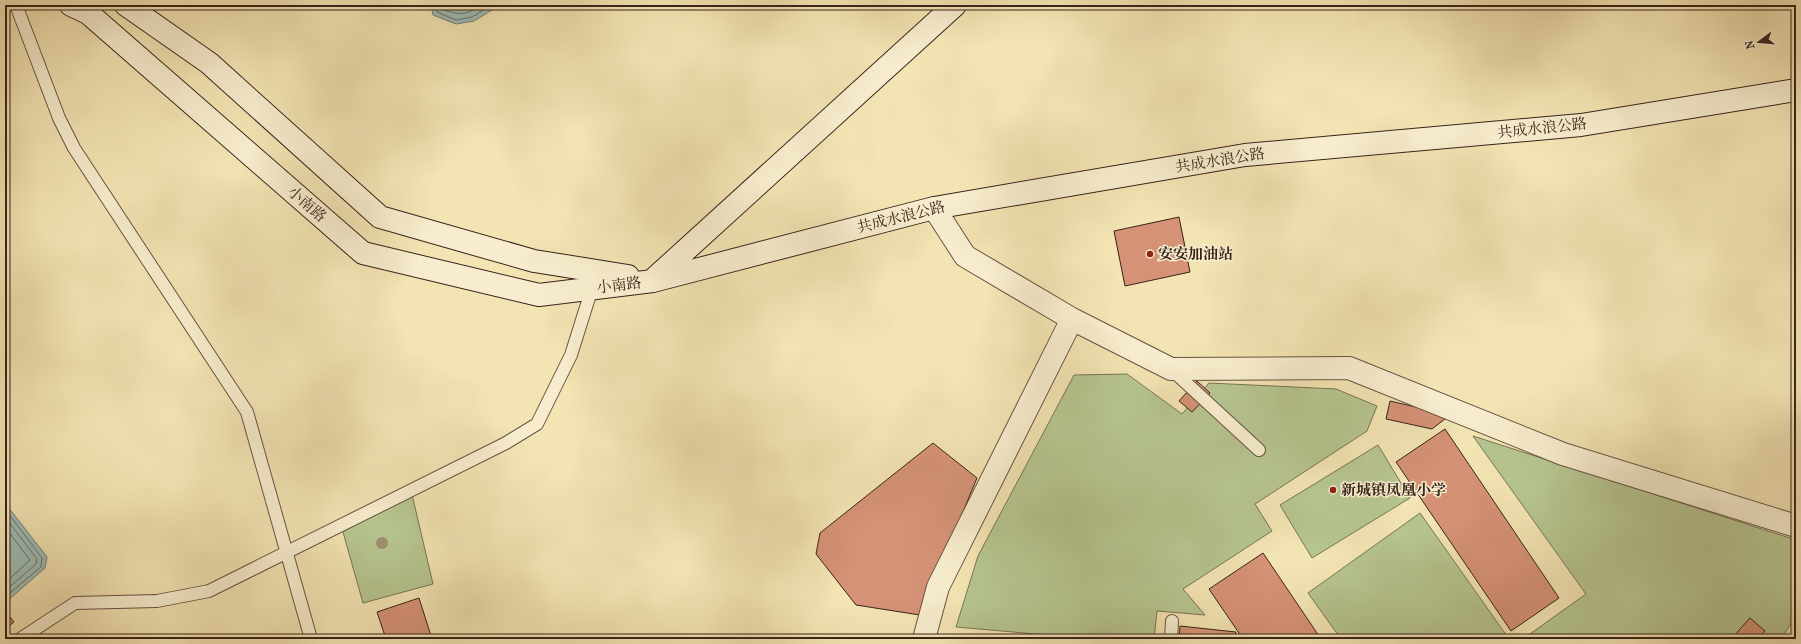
<svg xmlns="http://www.w3.org/2000/svg" width="1801" height="644" viewBox="0 0 1801 644" font-family="'IM FELL French Canon','Noto Serif SC',serif">
<rect width="100%" height="100%" fill="#f3e4b3"/>
<filter id="stains"><feTurbulence type="fractalNoise" baseFrequency=".005" numOctaves="4"/><feColorMatrix values="0 0 0 0 .2 0 0 0 0 .09 0 0 0 0 .02 0 0 0 .5 -.17"/></filter>
<radialGradient id="worn" r=".72"><stop offset=".6" stop-color="#630" stop-opacity="0"/><stop offset="1" stop-color="#630" stop-opacity=".3"/></radialGradient>
<!-- green -->
<path fill="#b6c590" stroke="#777456" d="M1127,374L1182,414L1209,383L1336,389L1377,406L1367,431L1255,504L1272,531L1183,589L1205,615L1157,611L1154,639H1092L956,627L978,556L1074,375Z
M1473,436L1796,540V616L1781,639H1523L1586,594Z
M1378,445L1410,498L1312,558L1280,505Z
M411,490L433,584L363,603L341,525Z
M1420,513L1509,639H1341L1308,593Z"/>
<!-- water -->
<path fill="#9ebcb6" stroke="#757f78" d="M431,5H500L474,21L456,24L433,15Z
M5,503L47,557L45,568L5,603Z"/>
<g fill="none" stroke-linecap="round" stroke-linejoin="round">
<!-- shore -->
<path stroke="#6b7068" stroke-width="1" d="M436,5L437,12L456,20L472,17L492,5
M441,5L442,9C460,16 466,15 482,5
M5,509L42,558L41,567L5,597
M5,517L37,559L36,564L5,591
M5,527L30,560L5,583"/>
</g>
<!-- building -->
<path fill="#d59276" stroke="#38231b" d="M1179,217L1190,272L1125,286L1114,231Z
M1197,381L1210,393L1192,412L1179,401Z
M1390,401L1450,415L1432,429L1386,419Z
M1445,429L1559,598L1511,631L1396,462Z
M933,443L977,478L920,615L856,605L816,554L820,533Z
M1263,553L1321,639H1243L1209,589Z
M419,598L432,639H386L377,612Z
M5,611L14,622L5,629Z
M1750,618L1765,631L1758,639H1731Z
M1180,626L1236,632L1235,639H1179Z"/>
<g fill="none" stroke-linecap="round" stroke-linejoin="round">
<defs>
<path id="lane" d="M16,5L59,118L74,148L247,412L311,639
M1171,369L1259,450
M20,639L75,603L157,601L209,591L506,443L537,424L571,355L593,285
M1171,639L1172,621"/>
<path id="street" d="M1072,319L1171,369L1349,368L1563,454L1796,526
M924,639L938,587L1072,319L965,256L934,208"/>
<path id="secondary" d="M71,5L88,13L363,253L539,295L653,281L934,208L1245,155L1581,125L1796,90
M126,5L209,63L380,217L534,261L628,276
M655,278L955,5"/>
</defs>
<!-- lane casing -->
<use href="#lane" stroke="#675341" stroke-width="14"/>
<!-- street casing -->
<use href="#street" stroke="#675341" stroke-width="24"/>
<!-- secondary casing -->
<use href="#secondary" stroke="#38231b" stroke-width="24"/>
<!-- lane -->
<use href="#lane" stroke="#f7edce" stroke-width="12"/>
<!-- street -->
<use href="#street" stroke="#f7edce" stroke-width="22"/>
<!-- secondary -->
<use href="#secondary" stroke="#f7edce" stroke-width="22"/>
</g>
<!-- trees -->
<circle fill="#9e906f" cx="382" cy="543" r="6"/>
<!-- markers -->
<g fill="#8f2418" stroke="#f7edce" stroke-width="1.5">
<circle cx="1150" cy="254" r="4"/>
<circle cx="1333" cy="490" r="4"/>
</g>
<g text-anchor="middle" stroke-width="3" stroke-linejoin="round" paint-order="stroke">
<!-- street labels -->
<g font-size="15" fill="#38231b" stroke="#f7edce">
<text transform="translate(1542 128) rotate(-6)" y="5">共成水浪公路</text>
<text transform="translate(1220 160) rotate(-9)" y="5">共成水浪公路</text>
<text transform="translate(307 204) rotate(41)" y="5">小南路</text>
<text transform="translate(901 217) rotate(-14)" y="5">共成水浪公路</text>
<text transform="translate(619 285) rotate(-7)" y="5">小南路</text>
</g>
<!-- poi labels -->
<g font-size="15" font-weight="bold" fill="#38231b" stroke="#f7edce" text-anchor="start">
<text x="1158" y="259">安安加油站</text>
<text x="1341" y="495">新城镇凤凰小学</text>
</g>
</g>
<!-- margin -->
<rect width="1801" height="644" fill="none" stroke="#f3e4b3" stroke-width="20"/>
<rect x="6" y="6" width="1789" height="632" fill="none" stroke="#38231b" stroke-width="2"/>
<rect x="10" y="10" width="1781" height="624" fill="none" stroke="#38231b"/>
<!-- north arrow -->
<g transform="translate(1759 42) rotate(254)" stroke="#f7edce" stroke-width="3" paint-order="stroke">
<path d="M0-3L7 15L0 10L-7 15Z" fill="#38231b"/>
<text y="-6" font-size="11" font-weight="bold" text-anchor="middle" fill="#38231b">N</text>
</g>
<rect width="100%" height="100%" filter="url(#stains)"/>
<rect width="100%" height="100%" fill="url(#worn)"/>
</svg>
